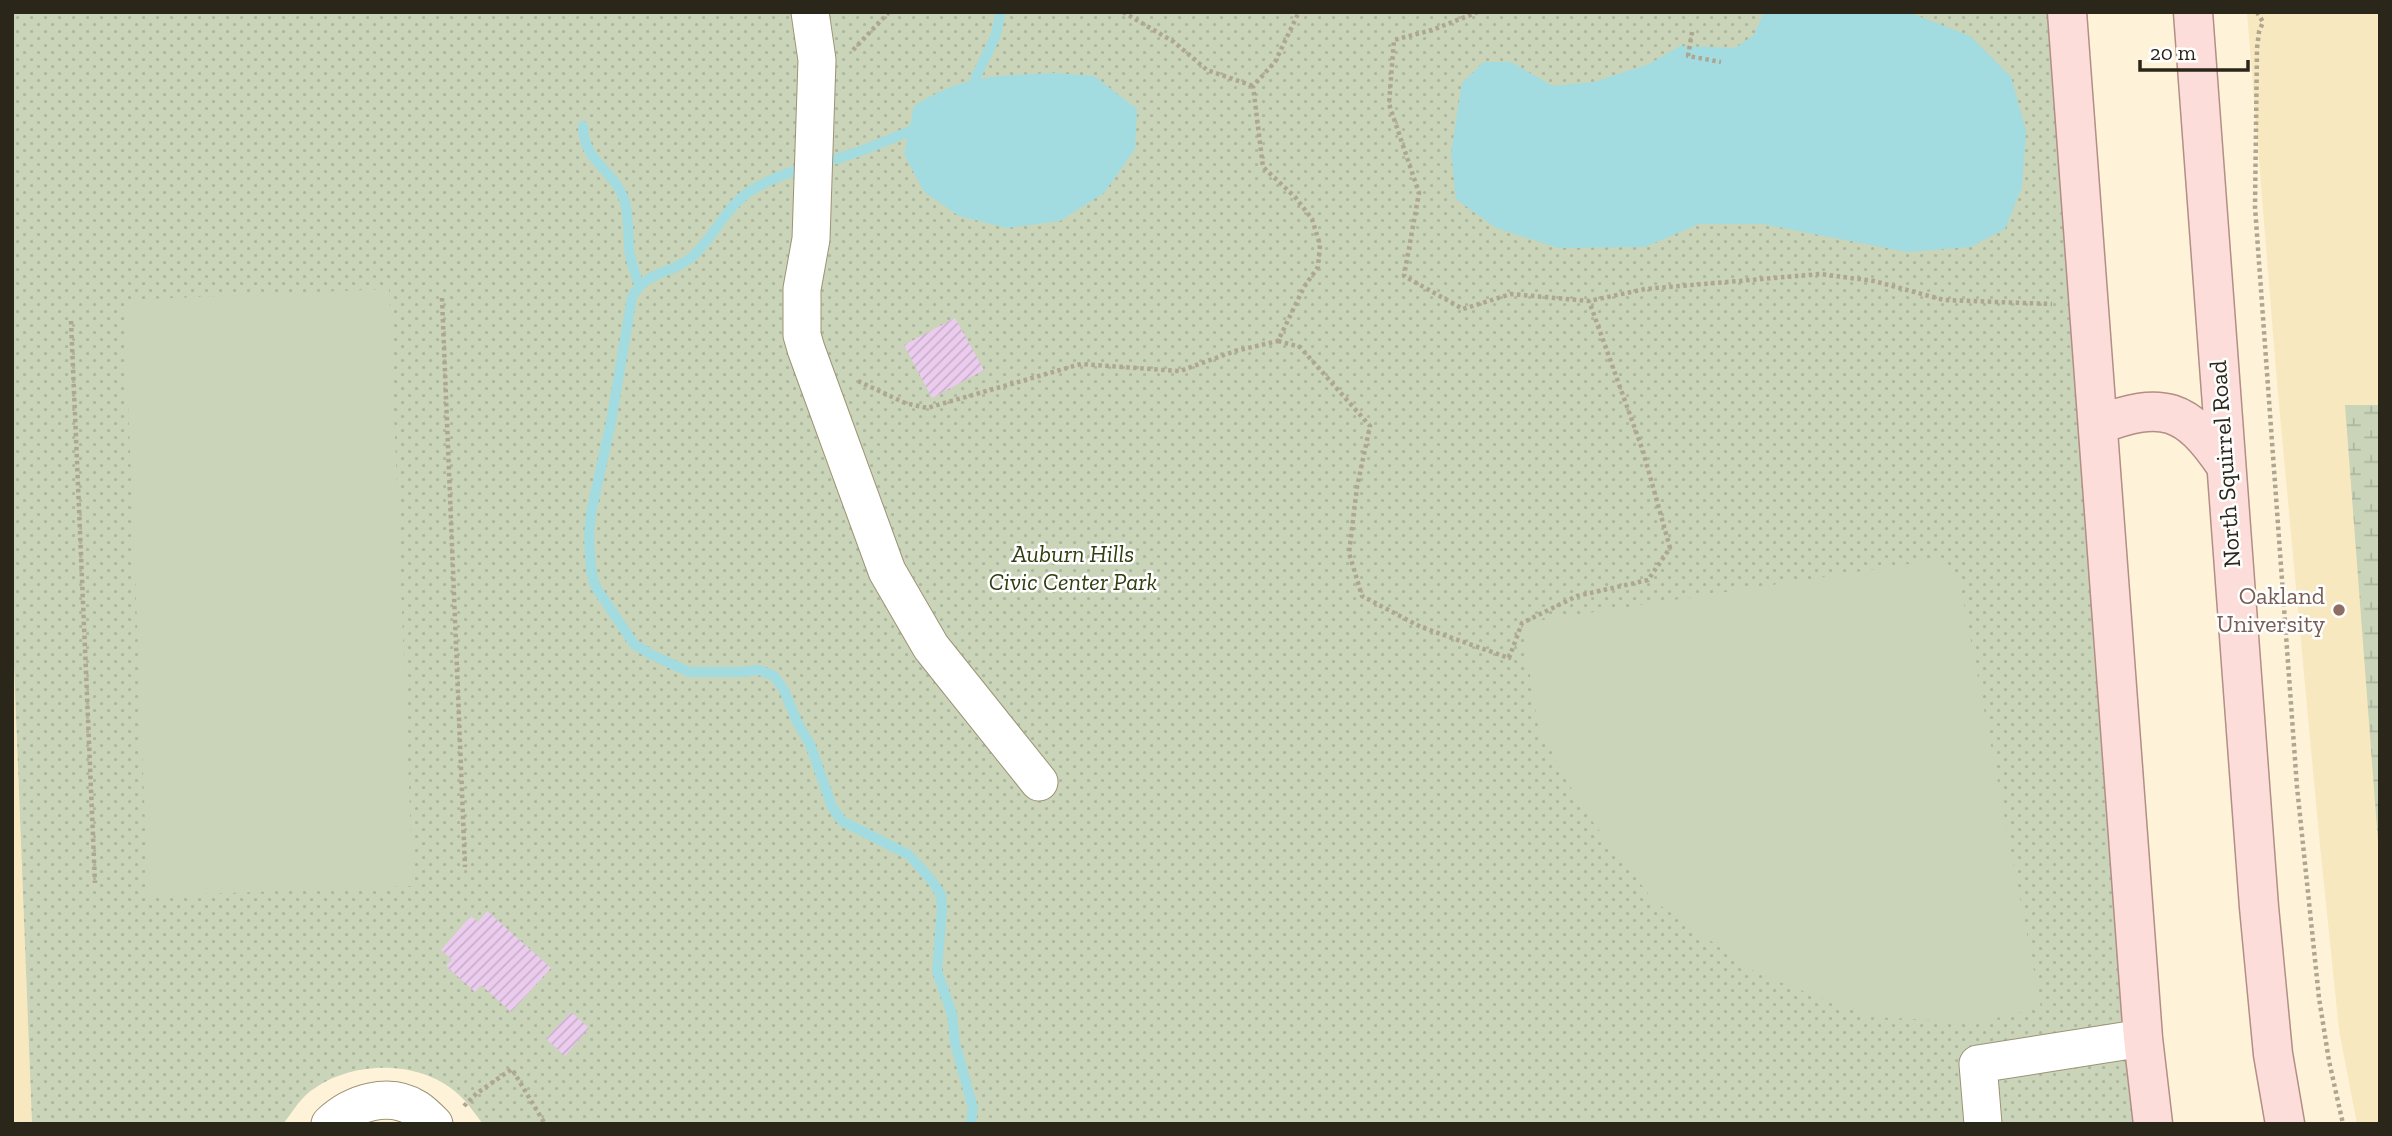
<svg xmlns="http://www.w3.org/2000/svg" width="2392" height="1136" viewBox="0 0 2392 1136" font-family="'Zilla Slab',serif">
<defs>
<pattern id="wetland-marsh" width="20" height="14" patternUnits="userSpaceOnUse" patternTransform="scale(1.75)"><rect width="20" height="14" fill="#c9d4b9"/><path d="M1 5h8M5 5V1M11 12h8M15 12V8" fill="none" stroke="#adb69e"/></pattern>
<pattern id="park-dots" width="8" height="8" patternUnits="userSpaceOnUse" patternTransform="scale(1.75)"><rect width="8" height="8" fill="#c9d4b9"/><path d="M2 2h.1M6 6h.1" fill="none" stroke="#adb69e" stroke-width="1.8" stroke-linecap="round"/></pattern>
<pattern id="building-hatch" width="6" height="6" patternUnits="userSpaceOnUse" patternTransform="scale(1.75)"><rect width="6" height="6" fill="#ebccee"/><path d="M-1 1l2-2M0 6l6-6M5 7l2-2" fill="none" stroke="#caafcc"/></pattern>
</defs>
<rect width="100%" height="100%" fill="#fef3d9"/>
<!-- built -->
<path fill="#f8e8bf" d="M2247,12H2380V1124H2357L2339,1030L2319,836L2277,383Z
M12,615L32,1124H12Z"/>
<!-- wetland -->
<path fill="url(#wetland-marsh)" d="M2345,405H2380V868Z"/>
<!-- park -->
<path fill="url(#park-dots)" d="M12,12H2051L2126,1053L2133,1124H483C475,1114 468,1103 458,1094C419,1058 347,1060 307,1094C298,1102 291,1114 283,1124H32L12,615Z"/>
<!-- pitch -->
<path fill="#c9d4b9" d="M389,289L413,886L148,896L124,300Z
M1935,560L1960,583L2041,1008L1978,1022L1871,1017L1758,974L1654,901L1582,808L1538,726L1522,623Z"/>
<!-- water -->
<path fill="#a3dce0" d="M1764,12H1908L1970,36L2011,77L2026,131L2022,187L2005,229L1970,247L1907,252L1762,224H1699L1645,247L1558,248L1496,228L1456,199L1451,153L1462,83L1484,62H1511L1553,86L1594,82L1649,64L1680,46L1735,48L1754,35Z
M1054,73L1094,76L1137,109L1135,149L1104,193L1060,221L1007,228L959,216L924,192L904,154L914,106C964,74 997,76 1054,73Z"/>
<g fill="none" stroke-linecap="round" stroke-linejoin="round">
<!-- stream -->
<path stroke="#a3dce0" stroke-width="10" d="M975,79L995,37L1001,12
M583,126C583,161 613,169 624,199C629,214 628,233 629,248C630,260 635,273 639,285
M920,127C898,136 877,145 855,153C820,165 780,171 749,192C725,208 714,237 693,256C672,275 648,269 632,297L611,422L591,513L589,537L591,569L595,586L634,644L652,655L689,672H743L759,670L774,676L784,690L797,722L810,744L832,807L842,821L909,855L932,881L941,895L942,909L937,971L952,1014L955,1043L973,1108L971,1124"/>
</g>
<!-- building -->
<path fill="url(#building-hatch)" d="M955,318L984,370L932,398L904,345Z
M487,911L551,968L511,1012L481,985L475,992L446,966L452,960L441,950L471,916L478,922Z
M571,1012L589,1028L565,1056L546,1039Z"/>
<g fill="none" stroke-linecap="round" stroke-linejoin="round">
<defs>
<path id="minor" d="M810,12L817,60L811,239L802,289V335L806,349L887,571L931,647L1039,782
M330,1124C352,1103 389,1091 417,1109C423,1113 429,1119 434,1124
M1983,1124L1978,1064L2143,1038"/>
<path id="major" d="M2067,12L2143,1038L2153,1124
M2193,12L2259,907L2273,1054L2285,1124
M2098,425C2163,400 2187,408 2226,466"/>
</defs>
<!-- minor casing -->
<use href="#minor" stroke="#9e9374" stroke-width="39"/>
<!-- major casing -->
<use href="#major" stroke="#b28e86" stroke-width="41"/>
<!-- path -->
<path stroke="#afa691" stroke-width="4.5" stroke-dasharray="3.5 3.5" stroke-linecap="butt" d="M1123,12L1174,42L1207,70L1253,86
M1478,12L1432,30L1394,40L1389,104L1419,193L1404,276L1463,309L1511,294L1589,301L1645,289L1820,274L1874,281L1944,300L2052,304
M2257,12L2263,22L2259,32L2257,48L2255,207L2297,787L2319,998L2329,1061L2343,1124
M1692,32L1688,56L1721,62
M853,50L889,12
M442,298L465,867
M71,321L95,883
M1278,341L1300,347L1370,426L1357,487L1349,553L1362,596L1421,627L1509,658L1522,623L1577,596L1648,580L1670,548L1643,451L1589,301
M858,381L905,403L927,408L1081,364L1180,371L1235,351L1278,341L1304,287L1318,267L1320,245L1312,219L1295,197L1263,167L1253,86L1275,62L1299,12
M464,1106L477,1093L512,1069L545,1124"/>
<!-- minor -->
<use href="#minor" stroke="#fff" stroke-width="37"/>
<!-- major -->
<use href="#major" stroke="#fdddd9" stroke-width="38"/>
</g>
<!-- markers -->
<circle fill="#8d6e63" stroke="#fff" stroke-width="2.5" cx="2339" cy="610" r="7"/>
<g text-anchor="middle" stroke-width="5" stroke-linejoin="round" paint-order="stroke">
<!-- street labels -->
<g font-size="24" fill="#2b261a" stroke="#fff">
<text transform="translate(2225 464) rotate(-94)" y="8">North Squirrel Road</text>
</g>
<!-- park labels -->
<g font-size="24" font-style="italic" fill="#2f3d0f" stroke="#fff">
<text x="1073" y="562">Auburn Hills<tspan x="1073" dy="28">Civic Center Park</tspan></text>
</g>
<!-- education labels -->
<g font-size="24" fill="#785e54" stroke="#fff" text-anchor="end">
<text x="2325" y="604">Oakland<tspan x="2325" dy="28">University</tspan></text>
</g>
</g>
<!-- border -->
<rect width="2392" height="1136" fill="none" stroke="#2b261a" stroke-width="28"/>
<!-- scale -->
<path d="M2140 60v10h108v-10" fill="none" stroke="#2b261a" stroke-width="3.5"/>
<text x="2150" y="60" font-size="21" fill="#2b261a" stroke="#ffffff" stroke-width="5" paint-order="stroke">20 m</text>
</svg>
